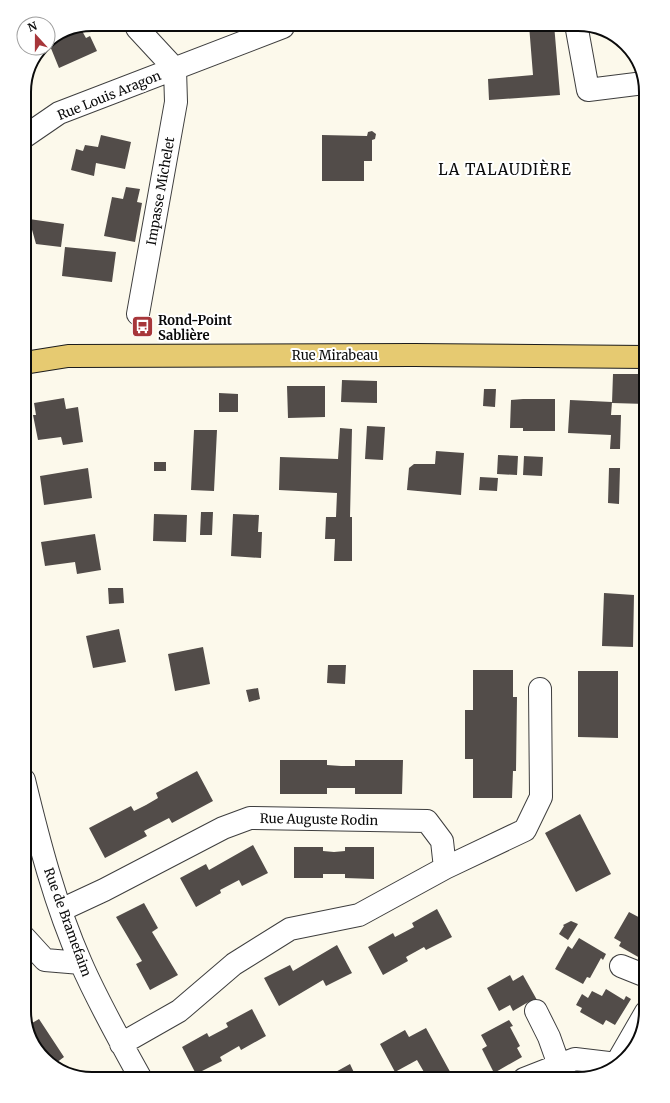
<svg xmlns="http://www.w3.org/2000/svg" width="670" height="1103" viewBox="0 0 670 1103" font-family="Merriweather,serif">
<rect width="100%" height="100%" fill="#fcf9eb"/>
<!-- building -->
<path fill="#524c49" d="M554,24L560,95L489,100L488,79L533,75L529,25Z
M66,29H81L86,38L90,36L97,51L59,68L48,41Z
M372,131L376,134L375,139L372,140V161H364V181H322V135L367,136L368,132Z
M101,135L131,142L125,169L96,163L94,176L71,170L76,149L83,151L85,145L98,147Z
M126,187L140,189L137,202L142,203L135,242L104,236L112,197L123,199Z
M29,219L64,224L61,247L36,244Z
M65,247L116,252L112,282L62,276Z
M613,374H646V404L612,403Z
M342,380L377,381V403L341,402Z
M287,386H325V417L288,418Z
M484,389H496L495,407L483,406Z
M219,393L238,394V412H219Z
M64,398L66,409L78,407L83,442L63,445L61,437L38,440L33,415H36L34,403Z
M523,399H555V431H523V428H510L511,400Z
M570,400L612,402L611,415H621L620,449H610L611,435L568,433Z
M367,426L385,427L383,460L365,459Z
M340,428L352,429L350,517H352V561H334L335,539H325L326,517H336L337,493L279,490L280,457L338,459Z
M194,430H217L214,491L191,490Z
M436,451L464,453L461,495L407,490L409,468L414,464H435Z
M498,455L518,456L517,475L497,474Z
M524,456L543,457L542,476L523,475Z
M154,462H166V471H154Z
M88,468L92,498L44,505L40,476Z
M609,468H620L619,504L608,503Z
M480,477L498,478L497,491L479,490Z
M201,512H213L212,535H200Z
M154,514L187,515L186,542L153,541Z
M233,514L259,515L258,532H262L261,558L231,556Z
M95,534L101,570L77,574L75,562L45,566L41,542Z
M108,588H123L124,603L109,604Z
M604,593L634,595L633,647L602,646Z
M119,629L126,662L93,668L86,636Z
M203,647L210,684L175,691L168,654Z
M328,665H346L345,684L327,683Z
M473,670H513V697H517L516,771H513L512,798H473V759H465V710H473Z
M578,671H618V738L578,737Z
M258,688L260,699L249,702L246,690Z
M280,760H327V765L341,766H355V760H403L402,794H355V788H327V794H280Z
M197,771L213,801L172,823L169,818L144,831L147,836L105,858L89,828L131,806L134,811L146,805L158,798L156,793Z
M580,814L611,874L576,892L545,833Z
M253,845L268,873L242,886L239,880L220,890L221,893L196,907L180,878L206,864L209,870Z
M294,847H323V851L334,852L345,851V847H374V879L345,878V874H323V878H294Z
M144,903L158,928L152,932L178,975L150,990L136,964L142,961L116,917Z
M437,909L452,937L426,950L424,947L406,957L408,961L383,975L368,947L393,933L395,937L414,927L412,923Z
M629,912L646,921V959L643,963L639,961L640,958L619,946L621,942L614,938Z
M571,921L578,924L568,940L559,934L564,926L563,925Z
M579,938L606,954L603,960L601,958L590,978L587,977L583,984L555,969L568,946L572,949Z
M337,945L352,973L326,986L323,980L279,1006L264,978L290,965L293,971Z
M510,975L513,981L523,975L537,1000L531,1003L530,1001L513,1011L510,1005L499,1011L487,988Z
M606,989L624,1000L626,996L631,999L615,1025L606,1020L603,1025L580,1012L582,1008L576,1005L582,994L588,998L592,991L602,996Z
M252,1009L266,1036L241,1050L239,1046L220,1057L222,1061L196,1074L182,1047L207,1033L209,1037L228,1027L226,1023Z
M39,1019L64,1057L52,1066L31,1041L27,1026Z
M509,1020L513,1026L510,1027L520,1046L517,1048L522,1057L494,1073L482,1049L487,1046L481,1035Z
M426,1028L454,1079H428L417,1060L395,1072L380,1044L405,1030L409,1037Z
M350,1064L357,1079H323Z"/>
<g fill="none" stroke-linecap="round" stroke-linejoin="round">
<defs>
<path id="minor" d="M576,24L588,90L644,83
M137,28L175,69
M24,137L59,113L283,27
M138,314L176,102L175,69
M24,780C39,842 55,904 81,963C98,1002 120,1041 141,1079
M61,910L104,890L223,828L250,818L427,821L442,841L445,868
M24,937L45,960L81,963
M621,966L646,976
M536,1011L549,1037L559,1065
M121,1044L179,1011L234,964L290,929L359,915L445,868L525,830L541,797L540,689
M616,1064L646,1012
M524,1079L575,1059L617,1064"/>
<path id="major" d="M24,363L68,356L413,355L646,357"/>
</defs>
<!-- minor casing -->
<use href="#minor" stroke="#3e3e3e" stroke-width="24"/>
<!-- major casing -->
<use href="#major" stroke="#1c1c1c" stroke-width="24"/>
<!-- minor -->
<use href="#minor" stroke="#fff" stroke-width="22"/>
<!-- major -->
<use href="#major" stroke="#e6ca71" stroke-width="22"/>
</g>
<!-- icons -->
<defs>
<symbol id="bus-square" viewBox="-11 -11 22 22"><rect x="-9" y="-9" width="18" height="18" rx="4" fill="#a7363a" stroke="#fff"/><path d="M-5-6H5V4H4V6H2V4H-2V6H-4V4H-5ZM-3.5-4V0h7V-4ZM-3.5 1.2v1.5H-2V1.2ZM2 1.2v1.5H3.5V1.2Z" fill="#fff"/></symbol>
</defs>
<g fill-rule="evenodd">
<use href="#bus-square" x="130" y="314" width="25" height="25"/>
</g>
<g text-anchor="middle" stroke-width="4" stroke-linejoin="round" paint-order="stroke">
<!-- street labels -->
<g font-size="13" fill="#0b0b0b" stroke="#fff">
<text transform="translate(109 95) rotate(-22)" y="5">Rue Louis Aragon</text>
<text transform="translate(160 191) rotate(-80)" y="5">Impasse Michelet</text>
<text x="335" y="360">Rue Mirabeau</text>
<text transform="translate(319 819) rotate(1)" y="5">Rue Auguste Rodin</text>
<text transform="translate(68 922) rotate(70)" y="5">Rue de Bramefaim</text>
</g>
<!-- poi labels -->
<g font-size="13" font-weight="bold" fill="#0b0b0b" stroke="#fff" text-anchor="start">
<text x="158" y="325">Rond-Point<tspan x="158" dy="15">Sablière</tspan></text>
</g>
<!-- quarter labels -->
<g font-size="15" letter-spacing="1" fill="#0b0b0b" stroke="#fff">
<text x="505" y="175">LA TALAUDIÈRE</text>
</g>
</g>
<!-- crop -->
<path d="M0 0H670V1103H0ZM92 31H578A61 61 0 0 1 639 92V1011A61 61 0 0 1 578 1072H92A61 61 0 0 1 31 1011V92A61 61 0 0 1 92 31Z" fill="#fff" fill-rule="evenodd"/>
<path fill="none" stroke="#0b0b0b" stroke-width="2" d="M92 31H578A61 61 0 0 1 639 92V1011A61 61 0 0 1 578 1072H92A61 61 0 0 1 31 1011V92A61 61 0 0 1 92 31Z"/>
<!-- north arrow -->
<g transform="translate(36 36) rotate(339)"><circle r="19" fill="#ffffff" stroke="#9d9d9d"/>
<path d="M0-3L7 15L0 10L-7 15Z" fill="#a7363a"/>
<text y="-6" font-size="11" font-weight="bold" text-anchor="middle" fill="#0b0b0b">N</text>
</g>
</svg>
